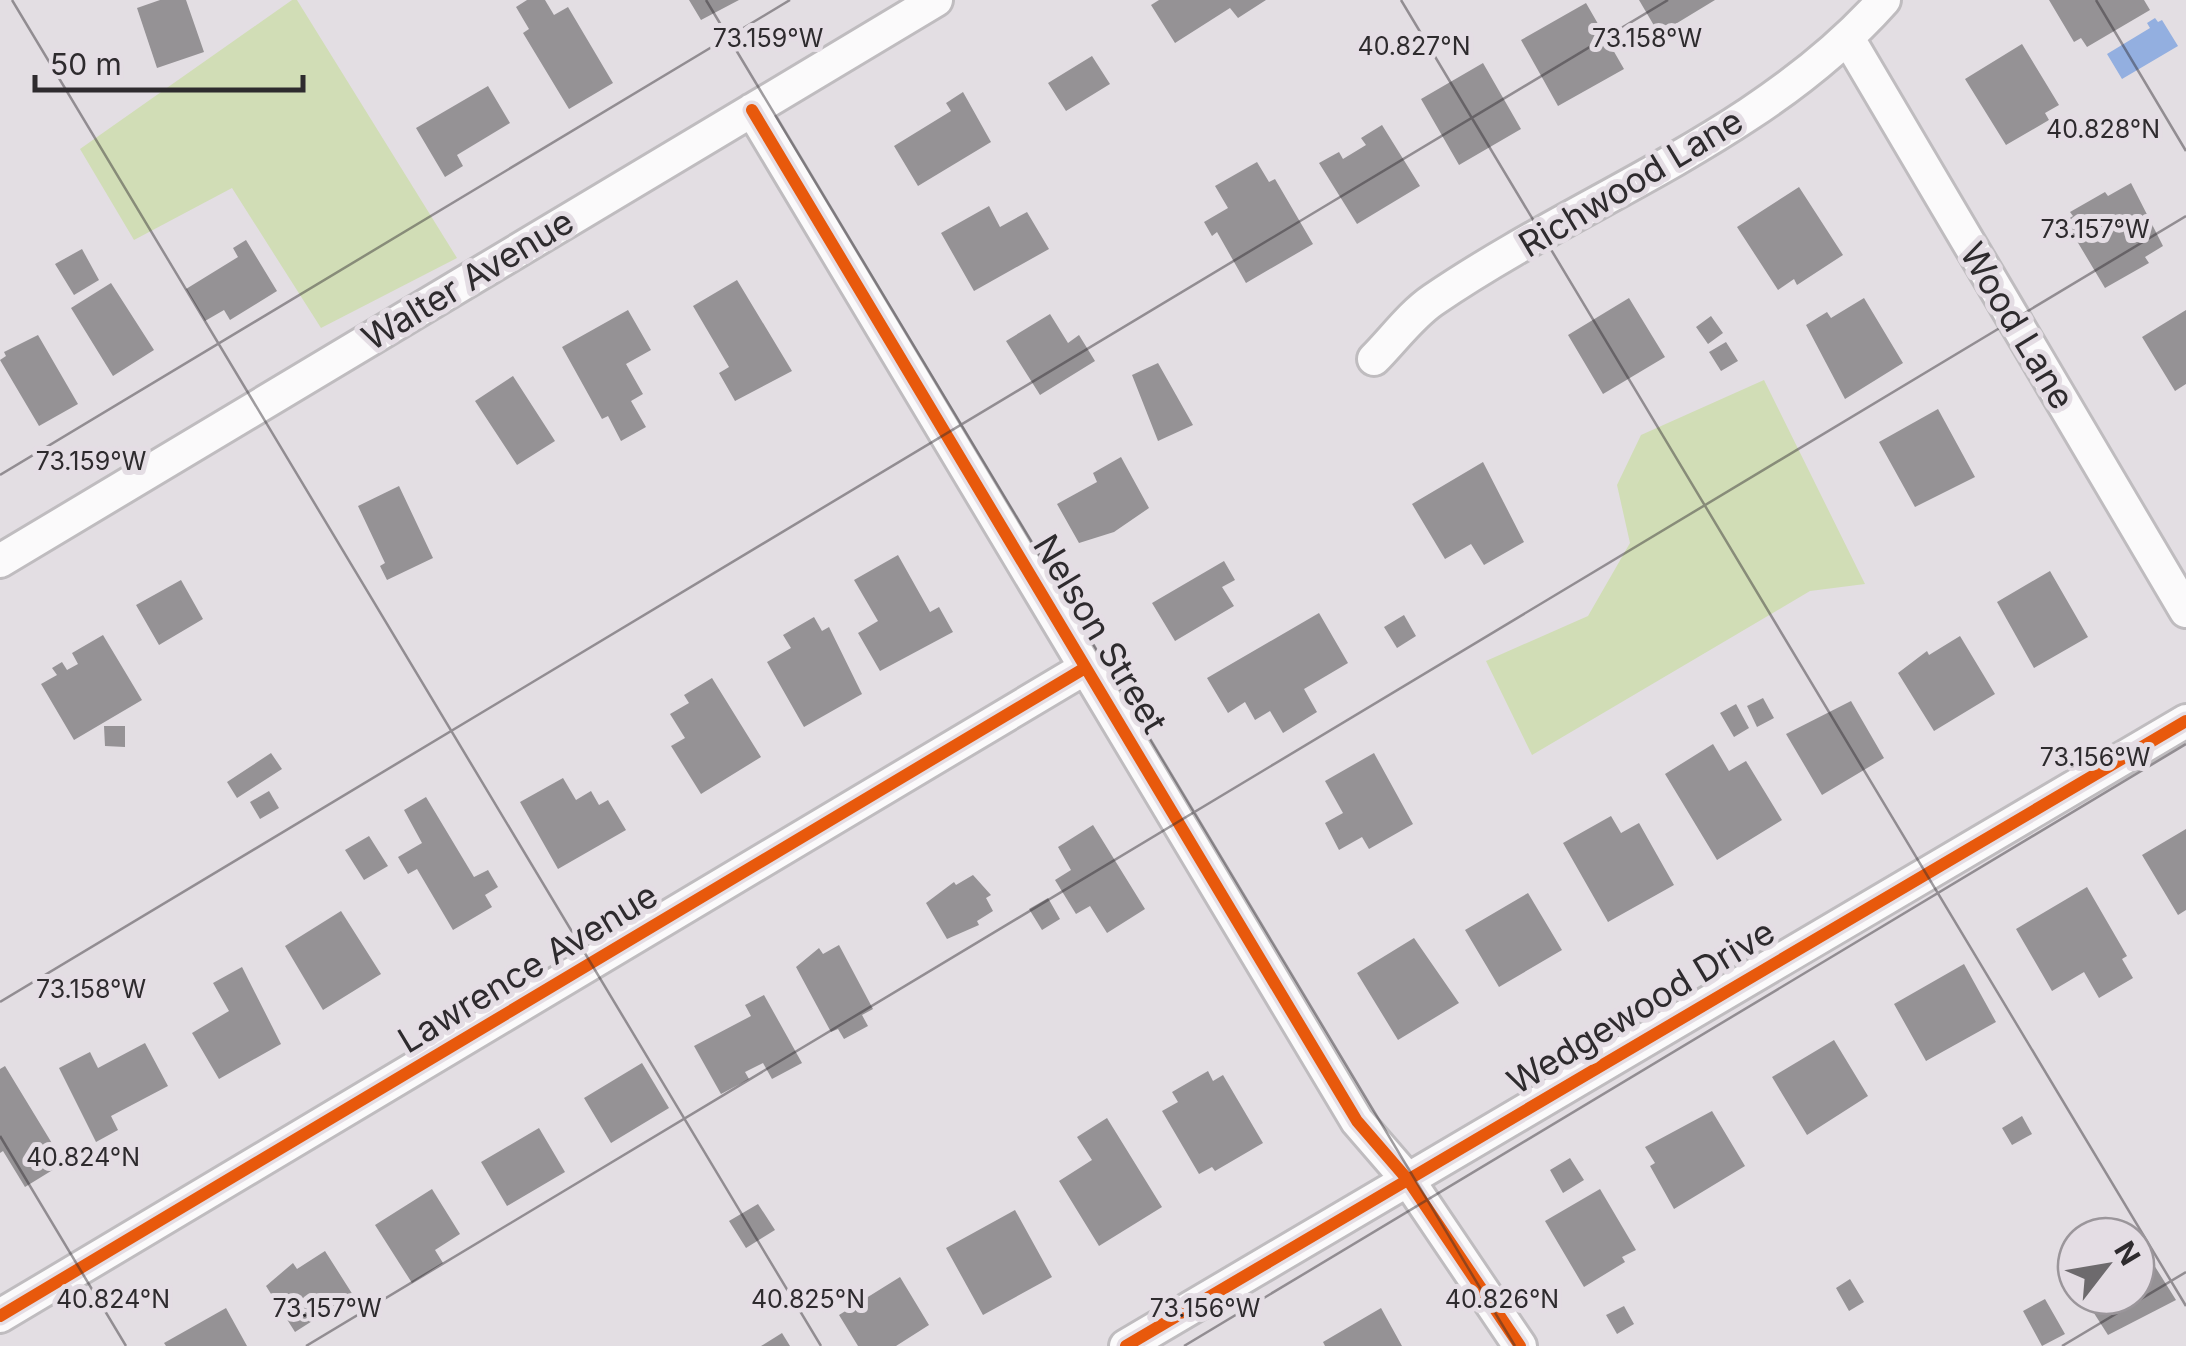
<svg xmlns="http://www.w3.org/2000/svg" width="2186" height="1346" viewBox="0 0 2186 1346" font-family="Inter,sans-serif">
<rect width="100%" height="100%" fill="#e3dee3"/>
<!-- green -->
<path fill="#d1ddb6" d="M292,0H297L457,258L321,328L232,188L134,240L80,149Z
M1764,380L1865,584L1810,591L1532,755L1486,661L1588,616L1630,543L1617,485L1641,435Z"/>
<!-- water -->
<path fill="#93afe0" d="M2155,18L2158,22L2162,20L2178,46L2122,79L2107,54L2150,28L2147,23Z"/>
<!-- building -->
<path fill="#959295" d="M160,0H186L204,52L157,68L137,8Z
M527,0H545L554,15L568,7L613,83L569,109L523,33L529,29L516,7Z
M689,0H739L701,20Z
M1159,0H1266L1238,18L1230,8L1175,43L1151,5Z
M1639,0H1715L1659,34Z
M2049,0H2144L2150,10L2087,47L2081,38L2074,42Z
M1586,3L1624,69L1558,106L1521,40Z
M2022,44L2059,105L2045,113L2049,120L2006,145L1965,79Z
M1092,56L1110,84L1066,111L1048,83Z
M1483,63L1521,129L1459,165L1421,99Z
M488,86L510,123L457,155L463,166L445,177L416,128Z
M963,92L991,142L918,186L894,146L951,111L946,103Z
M1382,125L1420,186L1357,224L1319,163L1339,152L1343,159L1366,145L1361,138Z
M1257,162L1269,182L1275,179L1313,244L1246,283L1217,232L1212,236L1204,222L1228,208L1215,186Z
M2131,183L2163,246L2145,257L2149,263L2105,288L2065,221L2073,216L2070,212L2105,192L2108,196Z
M1799,187L1843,255L1797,285L1794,279L1778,290L1737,227Z
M989,206L1000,227L1027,212L1049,249L974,291L941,233Z
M246,240L277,291L230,320L224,310L205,321L186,289L238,257L233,248Z
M82,249L99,280L74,295L55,264Z
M737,280L792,371L735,401L719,373L729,367L693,306Z
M111,283L154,350L113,376L71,308Z
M1629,298L1665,357L1603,394L1568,335Z
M1864,298L1903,363L1845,399L1806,325L1827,312L1831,318Z
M628,310L651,350L626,364L643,394L631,401L646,427L621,441L608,416L602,419L562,347Z
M2186,310V384L2175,391L2142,337Z
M1050,314L1068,343L1079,335L1095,361L1040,395L1006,341Z
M1711,316L1723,333L1708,344L1696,327Z
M38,335L78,404L39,426L0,360L6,356L4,352Z
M1726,342L1738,361L1721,371L1709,352Z
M1158,363L1193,425L1158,441L1132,375Z
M513,376L555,441L517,465L475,401Z
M1938,409L1975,477L1915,507L1879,442Z
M1121,457L1149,508L1114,532L1079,543L1057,504L1097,482L1093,473Z
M1483,462L1524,542L1484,565L1471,544L1445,559L1412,504Z
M399,486L433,558L387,580L380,566L385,563L358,506Z
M898,555L930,612L939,607L953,632L880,671L858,633L878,621L854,580Z
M1224,561L1235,580L1222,587L1234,606L1175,641L1152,603Z
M2050,571L2088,637L2034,668L1997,602Z
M181,580L203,619L159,645L136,605Z
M1319,613L1348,663L1304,689L1317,712L1283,733L1270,711L1255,720L1245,702L1228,713L1207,678Z
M1404,615L1416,636L1397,648L1384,627Z
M814,617L822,631L829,627L862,694L804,727L767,662L791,648L783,635Z
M103,635L142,700L74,740L41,684L57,675L52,668L62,662L67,670L78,664L72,653Z
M1960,636L1995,694L1934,731L1898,673L1927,651L1929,655Z
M712,678L761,757L701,794L671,746L685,738L670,714L689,703L684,695Z
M1763,698L1774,718L1757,727L1747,706Z
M1851,701L1884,758L1822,795L1786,734Z
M1736,704L1749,728L1734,737L1720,713Z
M104,726H125V747L105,746Z
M1713,744L1729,771L1746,761L1782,820L1717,860L1665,774Z
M271,753L282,769L237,798L227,782Z
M1374,753L1413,824L1369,849L1362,837L1339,850L1325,823L1343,813L1325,781Z
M563,778L576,800L591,791L599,805L608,800L626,830L558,869L520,802Z
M269,791L279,808L260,819L250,802Z
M426,797L474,877L488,870L498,887L485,895L492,907L453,930L417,869L408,874L398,857L422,843L404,810Z
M1611,816L1621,833L1639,823L1674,885L1608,922L1563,843Z
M1093,825L1145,909L1107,933L1090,906L1076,914L1055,880L1071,870L1058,847Z
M2186,829V910L2178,915L2142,855Z
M369,836L388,866L364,880L345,850Z
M973,875L991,895L986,898L993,911L977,921L979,925L947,939L926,903L954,882L956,885Z
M2087,887L2127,956L2122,959L2133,978L2099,998L2084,972L2052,991L2016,929Z
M1528,893L1562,950L1499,987L1465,930Z
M1048,898L1060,919L1042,930L1029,909Z
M341,911L381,974L323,1010L285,946Z
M1414,938L1459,1003L1398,1040L1357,973Z
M839,945L873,1009L862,1015L868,1026L844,1039L838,1029L831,1032L796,967L819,948L823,954Z
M1964,964L1996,1022L1926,1061L1894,1004Z
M242,967L281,1044L219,1079L192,1033L229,1011L213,983Z
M764,995L802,1063L772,1079L763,1063L745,1072L749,1079L721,1094L694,1046L751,1016L745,1005Z
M1834,1040L1868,1096L1807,1135L1772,1077Z
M145,1043L168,1086L111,1116L118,1130L96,1142L59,1068L90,1052L98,1068Z
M642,1063L669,1108L611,1143L584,1098Z
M5,1066L64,1163L25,1187L3,1151L0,1153V1069Z
M1208,1071L1213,1081L1223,1075L1263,1143L1215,1171L1212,1167L1199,1174L1162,1111L1178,1102L1172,1092Z
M1712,1111L1745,1166L1674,1209L1650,1166L1655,1163L1645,1147Z
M2022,1116L2032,1134L2012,1145L2002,1128Z
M1107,1118L1162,1207L1099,1246L1059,1181L1092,1160L1077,1137Z
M539,1128L565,1172L507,1206L481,1162Z
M1570,1158L1584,1180L1563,1193L1550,1170Z
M432,1189L460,1234L435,1250L443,1263L412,1283L375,1225Z
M1600,1189L1636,1250L1622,1257L1625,1262L1584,1287L1545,1221Z
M758,1204L775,1230L746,1248L729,1221Z
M1015,1210L1052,1277L983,1315L946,1248Z
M2132,1230L2176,1300L2108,1335L2083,1296H2136V1236H2123Z
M325,1251L353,1295L295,1332L266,1286L293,1263L297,1269Z
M900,1277L929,1325L896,1346H858L839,1315Z
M1850,1279L1864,1302L1849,1311L1836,1288Z
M2045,1299L2065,1334L2042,1346L2023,1311Z
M1624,1306L1634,1324L1617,1334L1606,1315Z
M226,1308L247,1346H166L164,1343Z
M1381,1308L1402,1346H1325L1323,1342Z
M782,1333L790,1346H761Z"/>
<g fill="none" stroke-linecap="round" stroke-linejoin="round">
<defs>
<path id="minor" d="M1849,40L2186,611
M752,110L1357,1121L1408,1180L1520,1346
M1374,359C1393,340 1411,315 1433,300C1582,198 1762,137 1884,0
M0,561L936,0
M0,1316L1085,668
M1126,1346L2186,721"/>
</defs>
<!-- minor casing -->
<use href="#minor" stroke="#bfbcbf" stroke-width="38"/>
<!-- minor -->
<use href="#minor" stroke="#fbfafb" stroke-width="32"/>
<defs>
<path id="cycleway" d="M752,110L1357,1121L1408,1180L1520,1346
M0,1316L1085,668
M1126,1346L2186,721"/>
</defs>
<!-- cycleway casing -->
<use href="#cycleway" stroke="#e4dde4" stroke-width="19"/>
<!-- cycleway -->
<use href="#cycleway" stroke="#e8590c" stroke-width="12"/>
</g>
<!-- ticks -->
<path fill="none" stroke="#2e2b2e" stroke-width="2.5" stroke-opacity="0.45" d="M12,0L821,1346M706,0L1515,1346M1401,0L2186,1306M2096,0L2186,151M0,475L790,0M0,1002L1668,0M0,1136L126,1346M306,1346L2186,216M1184,1346L2186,744M2062,1346L2186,1272"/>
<g text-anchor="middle" stroke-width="10" stroke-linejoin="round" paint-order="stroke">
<!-- street labels -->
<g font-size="35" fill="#2e2b2e" stroke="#e4dde4">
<text transform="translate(1631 183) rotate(-31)" y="12">Richwood Lane</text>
<text transform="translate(468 280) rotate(-31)" y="12">Walter Avenue</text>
<text transform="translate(2017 326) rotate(59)" y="12">Wood Lane</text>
<text transform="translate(1100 634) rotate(59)" y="12">Nelson Street</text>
<text transform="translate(528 968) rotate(-31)" y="12">Lawrence Avenue</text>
<text transform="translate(1641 1007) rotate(-31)" y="12">Wedgewood Drive</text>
</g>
</g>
<g font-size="25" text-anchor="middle" fill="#2e2b2e" stroke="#e4dde4" stroke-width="10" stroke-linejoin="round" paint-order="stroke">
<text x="1647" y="47">73.158°W</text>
<text x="768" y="47">73.159°W</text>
<text x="1414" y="55">40.827°N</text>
<text x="2103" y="138">40.828°N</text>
<text x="2095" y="238">73.157°W</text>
<text x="91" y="470">73.159°W</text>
<text x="2095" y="766">73.156°W</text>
<text x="91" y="998">73.158°W</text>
<text x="83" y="1166">40.824°N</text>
<text x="113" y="1308">40.824°N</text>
<text x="808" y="1308">40.825°N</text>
<text x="1502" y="1308">40.826°N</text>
<text x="327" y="1317">73.157°W</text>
<text x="1205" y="1317">73.156°W</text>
</g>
<!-- north arrow -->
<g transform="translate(2106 1266) rotate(59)"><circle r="48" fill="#e4dde4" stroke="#9b969b" stroke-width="2.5"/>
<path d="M0-8L18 38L0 25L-18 38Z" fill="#6d6a6d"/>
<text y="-15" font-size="28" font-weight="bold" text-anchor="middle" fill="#2e2b2e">N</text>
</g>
<!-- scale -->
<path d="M35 75v15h268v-15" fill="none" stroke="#2e2b2e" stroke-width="5"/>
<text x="50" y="75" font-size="30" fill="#2e2b2e" stroke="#e4dde4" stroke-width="8" paint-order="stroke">50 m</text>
</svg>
